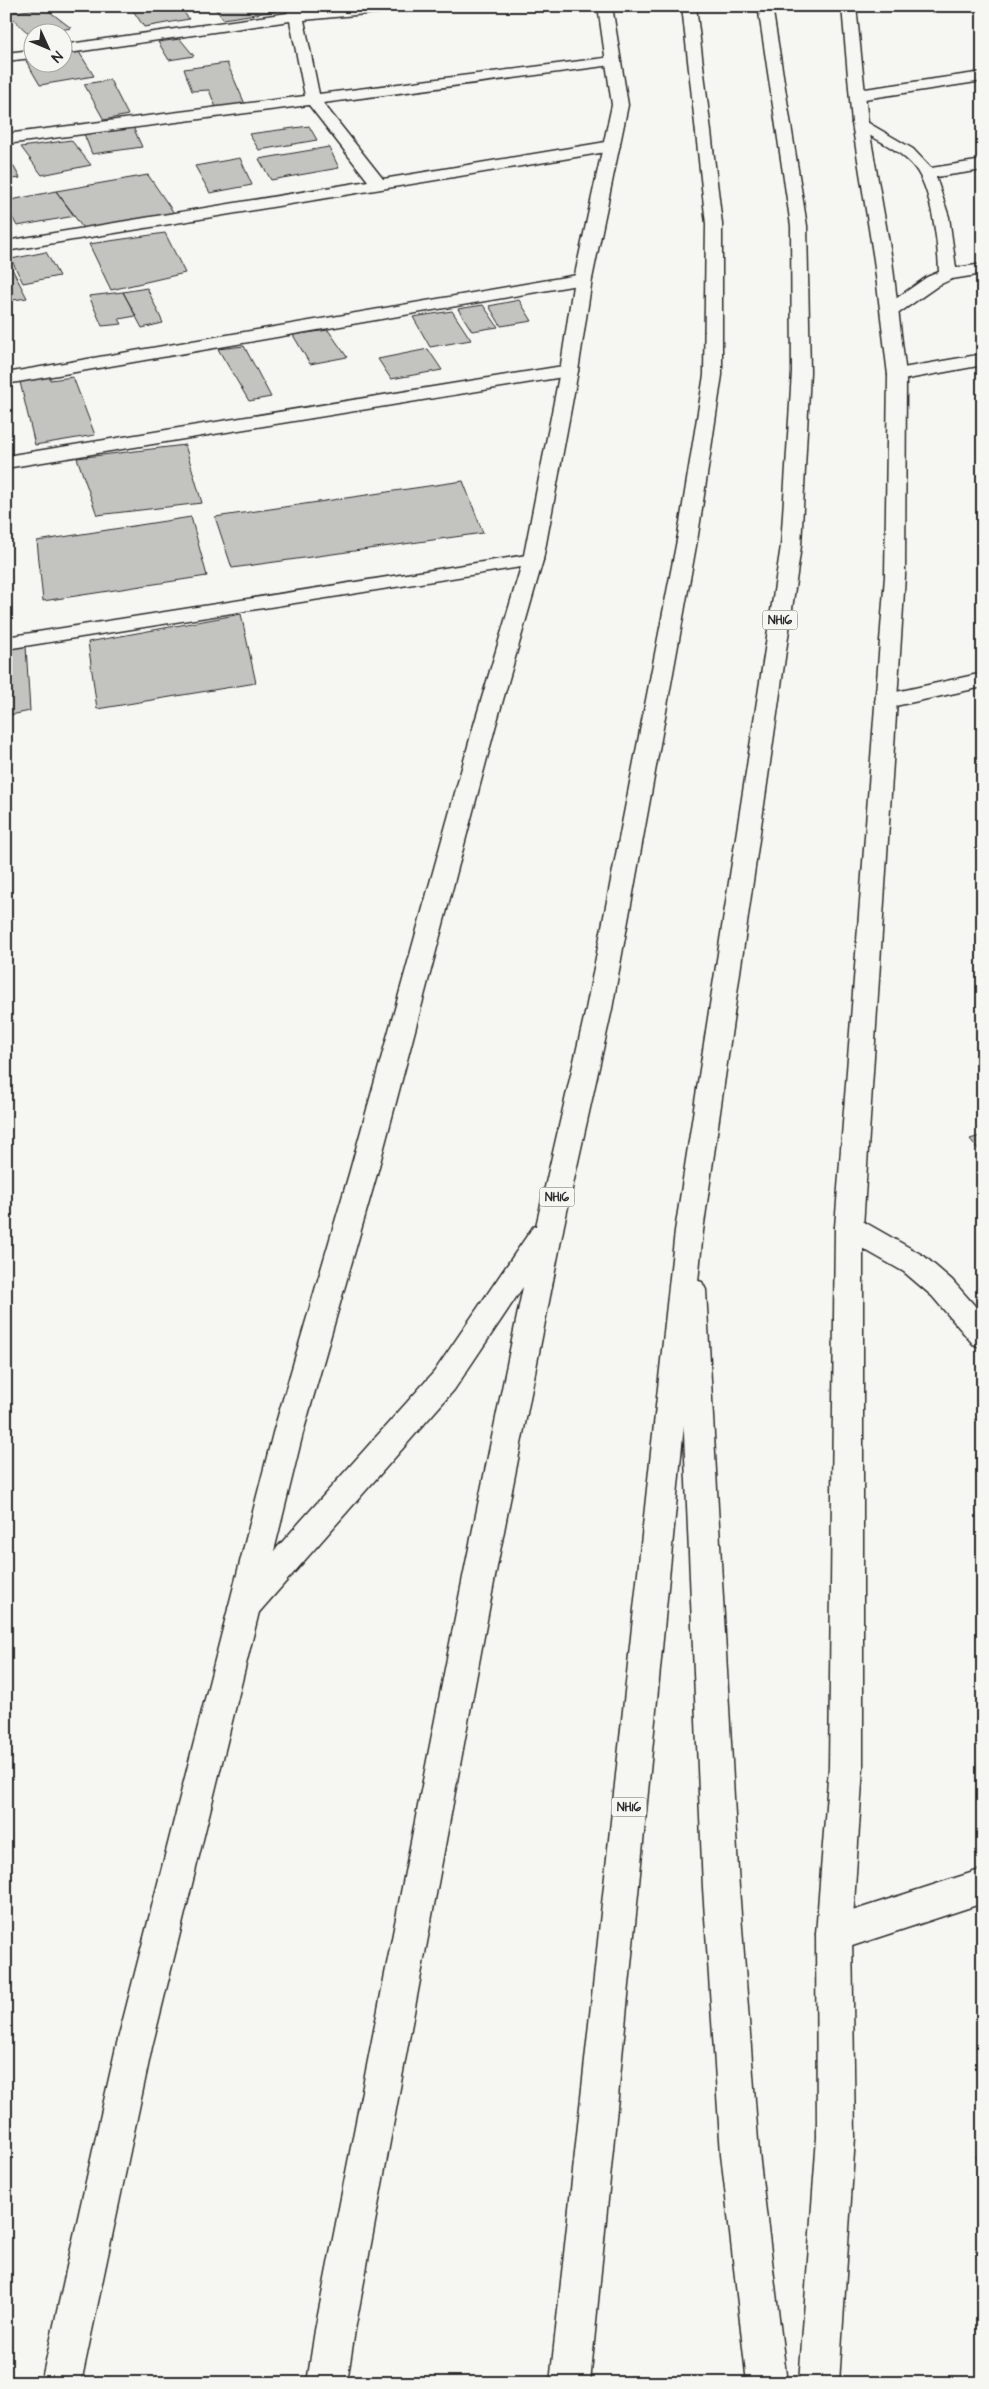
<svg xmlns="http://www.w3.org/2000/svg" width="989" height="2389" viewBox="0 0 989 2389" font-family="'Architects Daughter',sans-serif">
<rect width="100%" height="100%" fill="#f6f6f2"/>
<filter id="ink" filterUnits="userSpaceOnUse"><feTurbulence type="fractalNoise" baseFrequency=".02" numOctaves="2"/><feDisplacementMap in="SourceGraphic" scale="10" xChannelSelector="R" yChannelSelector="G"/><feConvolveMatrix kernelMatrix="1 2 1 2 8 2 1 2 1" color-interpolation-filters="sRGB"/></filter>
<g filter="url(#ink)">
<!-- building -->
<path fill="#c3c3c0" stroke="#2b2b2b" d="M130,6H179L189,19L144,27Z
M273,6L276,11L223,19L214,7Z
M45,8L71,28L51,32H32V37L7,13Z
M180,39L194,56L169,60L158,42Z
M79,52L94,76L40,85L26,61L62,62V55Z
M227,63L245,104L217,110L209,90L192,91L184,69Z
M110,80L128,115L104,120L84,84Z
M309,126L317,140L259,150L249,134Z
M133,127L142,147L92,154L84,134Z
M71,140L91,165L42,175L21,147Z
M329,147L339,168L271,180L259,159Z
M6,153L20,178L6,180Z
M240,158L252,185L210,193L195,166Z
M148,175L176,216L85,231L56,191Z
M56,191L75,216L17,226L6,206V201Z
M165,233L185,273L111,290L89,244Z
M46,252L59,276L23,283L11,259Z
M6,259H7L27,298L6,301Z
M147,288L163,323L142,328L123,292Z
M123,292L136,316L119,319L122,324L102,326L89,296Z
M519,300L532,321L501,326L489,306Z
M483,305L498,327L472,331L458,309Z
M452,311L471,340L430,347L413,317Z
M328,330L347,357L310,364L293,335Z
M244,346L271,397L249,401L218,349Z
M428,349L442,370L391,379L378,359Z
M50,376V380L73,377L95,435L35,445L20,382Z
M185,445L202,503L97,515L77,458Z
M463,481L483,533L232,568L215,517Z
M191,517L207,576L43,601L37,541Z
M241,614L256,683L97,709L88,642Z
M26,646L30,711L6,716V648Z
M983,1135V1155L970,1139Z
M983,2154V2173L976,2156Z"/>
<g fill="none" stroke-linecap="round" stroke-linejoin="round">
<defs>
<path id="minor" d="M285,6H299L301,11L356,6H414L407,10L304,20L319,94L612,57L619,61L612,65L323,103L383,179L612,141L618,143L620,146L618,149L612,151L6,251V241L368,181L309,105L6,144V134L305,96L290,21L62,54V45L288,13Z
M32,50V58L6,61V53Z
M983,72V81L858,100L850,95L858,90Z
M860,118L913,149L931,168L983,160V170L936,177L949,217L956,268L983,264V274L952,279L939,285L896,315H884L881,311L884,307L927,277L939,272C938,243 932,190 915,168C900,149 874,139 854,126L852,123Z
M583,274L589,275L592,279L589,283L6,384V373Z
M983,354V365L897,381L890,379L888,375L890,371L897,369Z
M569,365L575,367L578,371L575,375L6,468V456Z
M533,554L540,556L543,560L540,564L6,649V637Z
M983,673V687L886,708L878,706L875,701L878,696Z
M849,1216L859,1219L924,1256L952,1280L983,1315V1348L973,1344L932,1296L904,1272L839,1235L835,1227L839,1219Z
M983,1869V1903L834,1952L821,1947L816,1934L821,1921Z"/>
<path id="tertiary" d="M598,6H612L628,105L592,279L578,371L543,560L495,728L377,1174L303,1433L152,2047L81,2383H41L116,2047L273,1433L349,1174L473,728L523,560L560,371L574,279L612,105Z
M842,6H856L868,123L892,260L906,375L905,576L863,1227V1767L852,1934L855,2137L839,2383H799L817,2137L816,1934L829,1767L835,1227L885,576L888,375L874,260L852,123Z"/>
<path id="primary" d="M692,1279L702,1282L706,1290L739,1888L759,2154L787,2383H747L721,2154L703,1888L678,1290L682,1282Z"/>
<path id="trunk" d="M682,6H696L722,224V375L698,535L612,1009L564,1225L495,1577L355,2330L347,2383H307L315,2330L463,1577L523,1287L454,1390L255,1617L244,1621L233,1617L228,1607L233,1597L434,1372L533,1227L536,1226L586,1009L678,535L704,375L706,224Z
M758,6H772L807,226L810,372L801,546L703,1231L590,2383H550L675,1231L781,546L792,372L791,226Z"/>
</defs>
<!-- minor casing -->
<use href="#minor" stroke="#2b2b2b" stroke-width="3"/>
<!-- tertiary casing -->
<use href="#tertiary" stroke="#2b2b2b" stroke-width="3"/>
<!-- primary casing -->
<use href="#primary" stroke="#2b2b2b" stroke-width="3"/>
<!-- trunk casing -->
<use href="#trunk" stroke="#2b2b2b" stroke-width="3"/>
<!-- minor -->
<use href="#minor" fill="#f6f6f2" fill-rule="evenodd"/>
<!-- tertiary -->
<use href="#tertiary" fill="#f6f6f2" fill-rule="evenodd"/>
<!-- primary -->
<use href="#primary" fill="#f6f6f2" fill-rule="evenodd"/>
<!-- trunk -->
<use href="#trunk" fill="#f6f6f2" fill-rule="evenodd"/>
</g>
</g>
<g text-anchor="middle" stroke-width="4" stroke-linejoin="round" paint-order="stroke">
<!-- shield labels -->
<g fill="#f6f6f2" stroke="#686867" stroke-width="1">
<rect x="762.5" y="610.5" width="35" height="19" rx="4"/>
<rect x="539.5" y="1187.5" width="35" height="19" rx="4"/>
<rect x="611.5" y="1797.5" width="35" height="19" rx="4"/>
</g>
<g font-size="12" font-weight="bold" fill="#2b2b2b">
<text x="780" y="624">NH16</text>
<text x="557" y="1201">NH16</text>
<text x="629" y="1811">NH16</text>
</g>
</g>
<!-- margin -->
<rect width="989" height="2389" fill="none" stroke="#f6f6f2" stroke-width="25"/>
<rect x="12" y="12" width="964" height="2364" fill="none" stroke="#2b2b2b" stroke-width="2" filter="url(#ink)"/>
<!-- north arrow -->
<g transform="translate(48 48) rotate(134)"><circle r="24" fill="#f6f6f2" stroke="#a5a5a2"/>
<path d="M0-4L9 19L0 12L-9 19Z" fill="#2b2b2b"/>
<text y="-8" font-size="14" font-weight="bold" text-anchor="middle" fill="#2b2b2b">N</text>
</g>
</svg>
